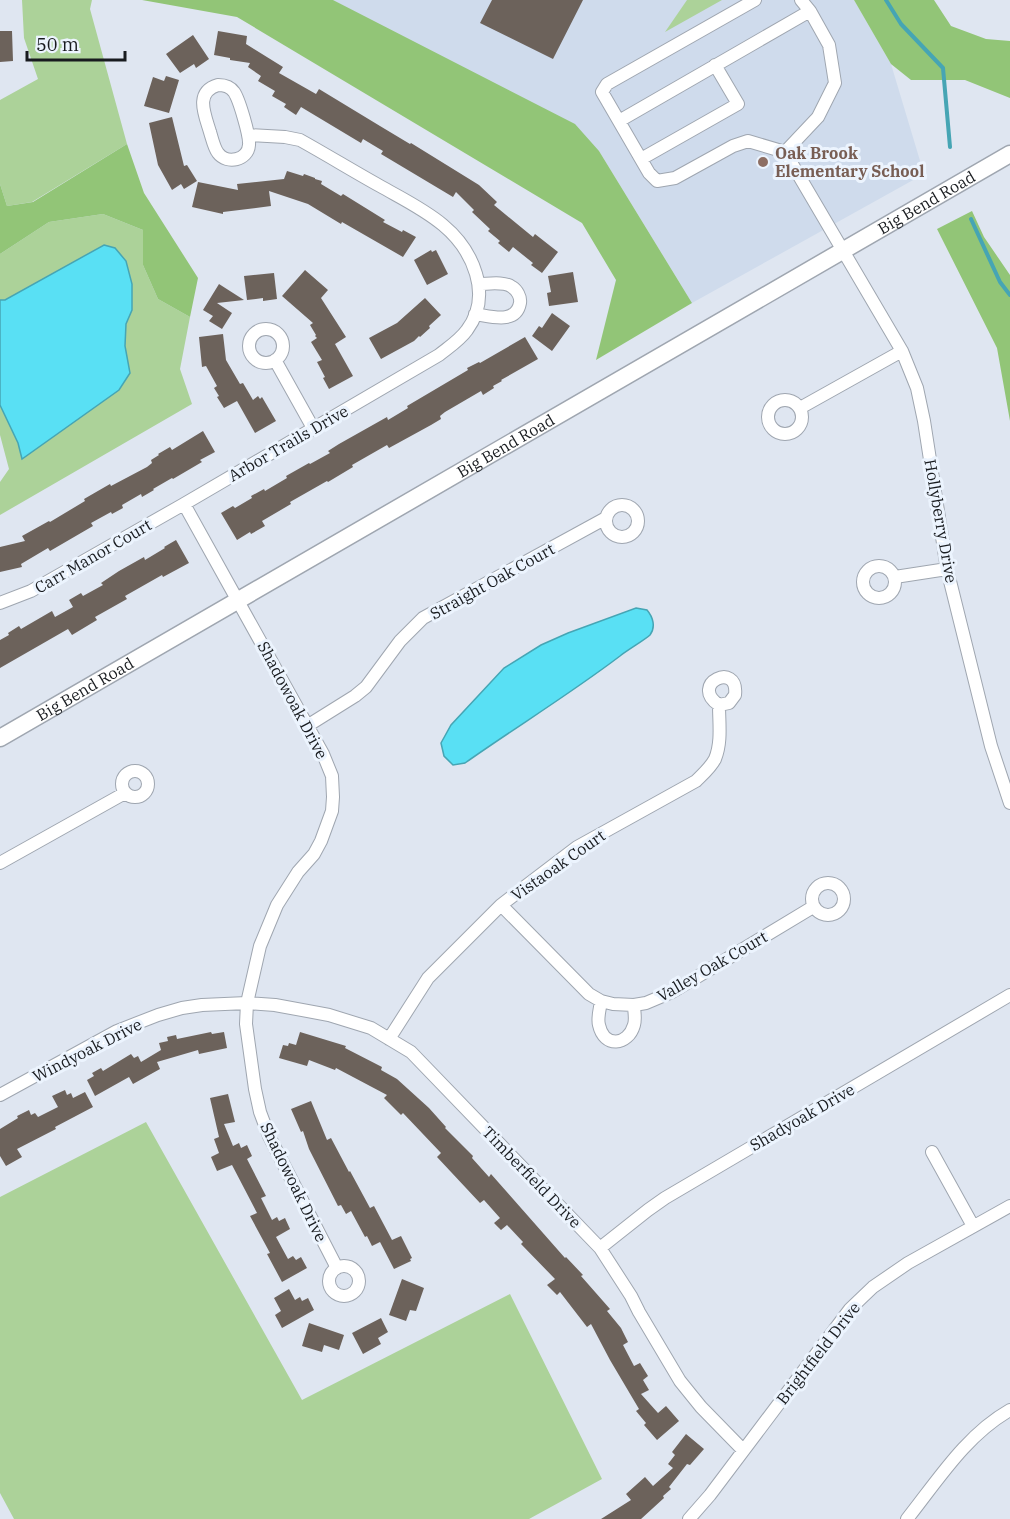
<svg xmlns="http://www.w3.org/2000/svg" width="1010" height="1519" viewBox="0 0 1010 1519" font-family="'IBM Plex Serif',serif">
<rect width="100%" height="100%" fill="#dfe6f1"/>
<!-- built -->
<path fill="#cfdbec" d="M333,0H854L891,64L924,174L692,303L599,151Z"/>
<!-- green -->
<path fill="#acd299" d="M22,0H92L90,9L127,144L32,202L7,206L0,184V100L38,79L24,38Z
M687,0H722L665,32Z
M103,214L143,230V265L158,299L190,317L180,369L192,404L0,515V482L9,469L0,435V254L49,222Z
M146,1122L302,1400L510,1294L602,1479L529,1519H14L0,1493V1197Z"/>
<!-- forest -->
<path fill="#92c577" d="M142,0H333L575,124L599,151L692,303L596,360L616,280L582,223L237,17Z
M854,0H934L951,26L986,39L1010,41V98L965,80H911L891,64Z
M127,144L144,193L198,278L190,317L158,299L143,265V230L103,214L49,222L0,254V184L7,206L33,202Z
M972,211L984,237L1010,275V421L997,348L937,229Z"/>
<!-- water -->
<path fill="#59e0f4" stroke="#46a5b4" stroke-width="1.5" d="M104,245L115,248L126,261L132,284V310L126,324L125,346L130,373L119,390L22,459L18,443L0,405V300H5Z
M636,608L647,610C653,617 656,627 650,635C646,639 626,651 620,656C570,694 516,727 465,763L453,765L444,756L441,743L451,725L504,668L541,645L568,633Z"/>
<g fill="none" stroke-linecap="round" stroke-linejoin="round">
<!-- stream -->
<path stroke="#46a5b4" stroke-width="4" d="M886,0L901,24L943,68L950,147
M971,219L1000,282L1010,295"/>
</g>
<!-- building -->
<path fill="#6c625b" d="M492,0H583L553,59L480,23Z
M0,31H12L13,61L0,62Z
M218,31L247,36L246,44L283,67L279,73L316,94L319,89L380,126L410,144L411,143L479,185L497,202L494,205L533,237L535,234L558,252L542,273L531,265L533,263L513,247L509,252L498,243L500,241L488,231L490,229L472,212L474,210L456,192L453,197L381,154L383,151L363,139L361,143L301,107L296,115L284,107L286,104L272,96L275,91L258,81L261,76L248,67L250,63L230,60V58L214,55Z
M193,35L209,59L196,68L194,64L180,73L166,54Z
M166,76L179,80L169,113L144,106L153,77L164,81Z
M172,117L184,166L187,165L197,181L184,189L181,184L172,190L158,165L149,123Z
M287,171L303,176L304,174L315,178V179L322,181L321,184L341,196L343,194L385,220L383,222L402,232L403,230L416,237L403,257L342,222L341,224L308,204L269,191L271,206L223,212V214L192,207L198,182L238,190L237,184L284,179Z
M431,250L432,252L436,250L448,274L427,285L414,260Z
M305,270L328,290L321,298L346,337L335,344L353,376L329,389L323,378L325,377L317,362L322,360L311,342L317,338L315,336L316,335L310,325L313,323L282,296Z
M573,272L578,302L549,306L547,293L551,292L548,276Z
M274,273L277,299L263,301V298L247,300L244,276Z
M219,284L244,300L217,303L232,313L222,329L209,321L213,316L203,310Z
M425,298L441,315L429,326L430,328L420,337L419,336L414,341L381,359L369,338L397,323Z
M552,313L570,326L552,351L532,336L539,326L542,328Z
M223,334L226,360L240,384L243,383L253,400L258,396L260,399L262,397L276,421L255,433L237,401L224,408L217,397L219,396L214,388L217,386L206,366L202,367L199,337Z
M525,337L538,359L501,380L502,381L493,386L494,388L483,395L481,391L445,412L440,416L441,419L431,425L389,448L387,445L352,465L353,467L328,482L327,481L290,502L291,504L262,521L265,526L251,534L250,532L237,540L221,513L233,506L235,508L252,498L251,496L264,489L265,491L287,478L286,476L309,463L310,464L330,453L328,451L339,444L387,417L388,420L408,408L407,406L468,370L467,368L479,362L480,363Z
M203,431L215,452L200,460L202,462L173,479L172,478L153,489L154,490L142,497L141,494L122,505L123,508L112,514L111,512L91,523L93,526L50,551L48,548L21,564L22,567L0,572V547L25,541L22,536L49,521L50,522L85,501L84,499L110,484L111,486L147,467L152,463L151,460L159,455L158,454L170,447L172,450Z
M176,540L189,563L163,577L162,575L125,596L127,599L95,617L97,620L72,635L68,629L0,668V640L9,635L8,633L19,626L21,629L52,611L55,617L73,607L69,600L81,593L83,596L103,585L101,583L119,571L144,557L145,560L165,548L164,547Z
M211,1032L212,1034L224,1032L227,1048L199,1054L198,1050L157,1062L160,1069L133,1084L129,1077L95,1096L87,1080L94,1076L92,1073L101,1068L103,1071L131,1054L134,1058L138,1056L141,1062L161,1050L159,1043L168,1041L167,1037L176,1035L177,1039Z
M300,1032L346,1046L345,1048L382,1067L381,1070L397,1079L429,1108L446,1127L445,1128L473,1156L472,1158L489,1177L491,1174L565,1258L566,1257L583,1275L581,1276L610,1309L607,1311L621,1328L628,1342L623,1345L634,1366L640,1363L648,1376L643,1380L649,1390L641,1394L658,1413L666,1406L679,1421L657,1440L644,1425L646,1423L636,1411L639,1409L610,1360L591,1324L587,1327L560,1292L557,1295L547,1285L555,1279L521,1244L523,1242L507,1225L501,1230L494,1223L500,1218L484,1200L480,1203L437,1157L441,1153L403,1113L401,1115L384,1098L387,1095L336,1068L335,1070L309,1060L307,1066L279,1058L283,1045L288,1046L289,1043L296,1045Z
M65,1090L67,1095L71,1093L73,1098L85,1092L93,1107L55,1127L56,1129L17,1149L22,1157L6,1166L0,1156V1129L18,1118L17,1116L29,1110L31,1115L35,1113L38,1117L58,1107L52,1096Z
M228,1094L235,1122L224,1124L233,1146L239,1143L241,1148L247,1145L252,1156L247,1159L266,1196L261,1198L272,1220L277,1217L279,1221L285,1218L290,1229L276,1237L288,1259L293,1256L296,1260L301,1257L307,1268L282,1282L267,1254L270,1253L250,1216L257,1213L232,1165L217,1171L211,1157L219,1153L214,1139L219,1137L210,1098Z
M311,1101L327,1140L331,1138L349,1172L350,1171L370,1208L374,1206L392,1240L401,1236L412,1258L410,1259L411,1261L394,1269L380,1242L372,1246L367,1236L365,1237L351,1211L346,1214L341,1205L338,1206L309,1149L303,1131L301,1132L291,1109Z
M402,1279L424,1288L416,1311L410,1310L406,1321L389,1315Z
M289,1289L295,1300L300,1297L302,1301L308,1298L314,1310L282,1328L275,1315L281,1311L274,1298Z
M381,1318L388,1332L378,1338L381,1344L363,1354L352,1333Z
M309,1323L344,1335L339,1350L324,1345L322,1352L302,1346Z
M686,1434L704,1449L690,1465L687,1464L669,1487L671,1489L663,1496L664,1498L641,1519H601L631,1500L626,1494L645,1477L653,1486L673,1468L668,1464L675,1455L672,1452Z"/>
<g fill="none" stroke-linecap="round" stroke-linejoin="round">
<defs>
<path id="minor" d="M755,0L607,84L602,92L649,173L657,181L675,178L733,146L748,141L785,152L818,117L835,83L829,45L810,11L801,0
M218,85C224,85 230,86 234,92C239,99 250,136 249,145C248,160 227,165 218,153C214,148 212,138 210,132C205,115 194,92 218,85Z
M619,121L810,11
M248,135L285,137L300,140C327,155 353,171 380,186C401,198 424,209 443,225C473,250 493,295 467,330C460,340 449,347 439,355L184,504L323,754L332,776L333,797L332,811L321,841L314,854L298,872L277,905L260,946L247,1003L246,1024L255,1089L260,1112L269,1136L337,1268
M785,152L902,351L917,388L924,421L947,569L991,746L1010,803
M641,159L738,104L715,65
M475,314C490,316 516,325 520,303C521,297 517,290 512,287C504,281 488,284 479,284
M249 346a17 17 0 1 1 34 0a17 17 0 1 1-34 0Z
M275,360L313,428
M768 417a17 17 0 1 1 34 0a17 17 0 1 1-34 0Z
M800,408L902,351
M606 521a16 16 0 1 1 32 0a16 16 0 1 1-32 0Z
M863 582a16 16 0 1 1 32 0a16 16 0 1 1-32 0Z
M895,577L947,569
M0,603L31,591L184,504
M307,726L355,696L366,687L400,641L423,618L606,518
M122 784a13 13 0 1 1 26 0a13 13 0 1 1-26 0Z
M0,863L125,793
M812 899a16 16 0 1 1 32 0a16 16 0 1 1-32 0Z
M501,905L589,994L601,1001L613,1004L634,1005L646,1003L672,992L813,907
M601,1001C600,1009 597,1018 599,1025C604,1048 628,1046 634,1025C636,1019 634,1011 634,1005
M389,1039L428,978L501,905L577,847L696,781C703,774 711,767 715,759C722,742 719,723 719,705C688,684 739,660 735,695L729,703L719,705
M0,1095L117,1031L158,1015L182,1008L202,1005L247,1003L275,1005L329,1015L371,1028L411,1052L600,1248L631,1296L639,1312L680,1381L701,1407L743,1450
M932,1152L973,1226
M600,1248L648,1210L665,1198L1010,995
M329 1281a15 15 0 1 1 30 0a15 15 0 1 1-30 0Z
M689,1519L710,1495L850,1309L873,1287L908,1263L1010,1206
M907,1519C938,1480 966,1435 1010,1410"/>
<g id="major">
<path id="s1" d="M0,738L1010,154"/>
</g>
</defs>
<!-- minor casing -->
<use href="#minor" stroke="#9fa6b0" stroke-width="14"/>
<!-- major casing -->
<use href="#major" stroke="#9fa6b0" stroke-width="19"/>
<!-- minor -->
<use href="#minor" stroke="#fff" stroke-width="12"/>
<!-- major -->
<use href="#major" stroke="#fff" stroke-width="16"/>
</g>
<!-- markers -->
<circle fill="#8d6e63" stroke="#ecf4fe" stroke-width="2" cx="763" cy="162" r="6"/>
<g text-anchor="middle" stroke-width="6" stroke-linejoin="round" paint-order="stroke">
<!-- education labels -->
<g font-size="16" font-weight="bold" fill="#785e54" stroke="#ecf4fe" text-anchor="start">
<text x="775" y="159">Oak Brook<tspan x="775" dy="18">Elementary School</tspan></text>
</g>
<!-- street labels -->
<g font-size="16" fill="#181b1f" stroke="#ecf4fe">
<text dy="6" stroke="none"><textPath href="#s1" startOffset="1070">Big Bend Road</textPath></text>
<text transform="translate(288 443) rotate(-30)" y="6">Arbor Trails Drive</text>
<text dy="6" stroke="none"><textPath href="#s1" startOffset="584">Big Bend Road</textPath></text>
<text transform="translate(941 521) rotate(80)" y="6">Hollyberry Drive</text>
<text transform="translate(93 556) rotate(-30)" y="6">Carr Manor Court</text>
<text transform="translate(492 581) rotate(-29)" y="6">Straight Oak Court</text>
<text dy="6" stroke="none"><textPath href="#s1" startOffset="98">Big Bend Road</textPath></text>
<text transform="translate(293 700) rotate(62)" y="6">Shadowoak Drive</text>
<text transform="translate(558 865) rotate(-35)" y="6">Vistaoak Court</text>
<text transform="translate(712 966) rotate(-30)" y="6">Valley Oak Court</text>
<text transform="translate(87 1050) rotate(-27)" y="6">Windyoak Drive</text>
<text transform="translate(802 1117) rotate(-30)" y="6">Shadyoak Drive</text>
<text transform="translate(532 1177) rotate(46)" y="6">Timberfield Drive</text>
<text transform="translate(294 1182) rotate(64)" y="6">Shadowoak Drive</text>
<text transform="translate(818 1353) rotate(-52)" y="6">Brightfield Drive</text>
</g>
</g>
<!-- scale -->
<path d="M27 51v9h98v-9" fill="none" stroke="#181b1f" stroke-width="3"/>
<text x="36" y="51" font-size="18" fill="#181b1f" stroke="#ecf4fe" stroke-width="4.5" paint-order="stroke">50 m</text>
</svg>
